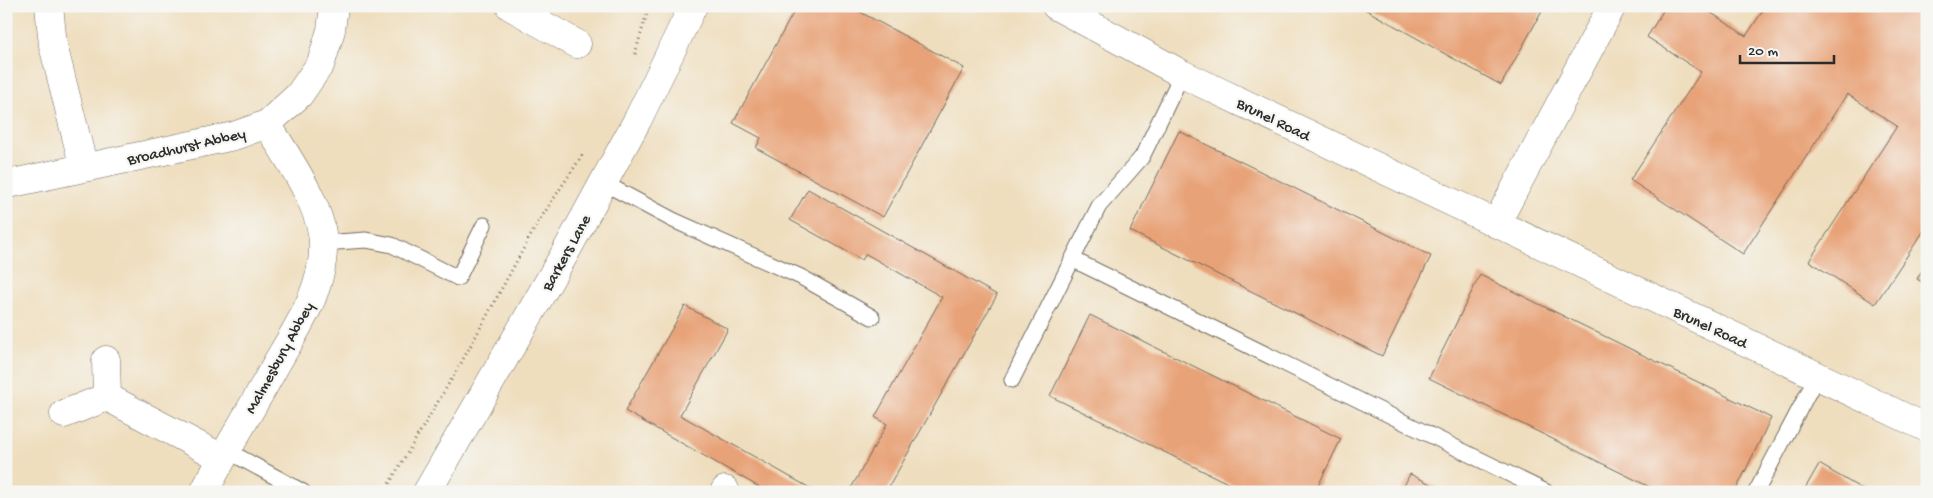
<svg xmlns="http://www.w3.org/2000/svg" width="1933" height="498" viewBox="0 0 1933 498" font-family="'Gochi Hand',sans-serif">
<rect width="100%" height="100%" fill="#f6f6f2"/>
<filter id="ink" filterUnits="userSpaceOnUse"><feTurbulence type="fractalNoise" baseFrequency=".02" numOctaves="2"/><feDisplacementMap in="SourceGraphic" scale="10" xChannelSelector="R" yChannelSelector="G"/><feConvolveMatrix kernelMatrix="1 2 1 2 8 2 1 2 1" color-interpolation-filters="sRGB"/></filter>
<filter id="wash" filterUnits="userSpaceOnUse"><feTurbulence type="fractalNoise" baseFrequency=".0096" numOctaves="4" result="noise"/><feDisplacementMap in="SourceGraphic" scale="20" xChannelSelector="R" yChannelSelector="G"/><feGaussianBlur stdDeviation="1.12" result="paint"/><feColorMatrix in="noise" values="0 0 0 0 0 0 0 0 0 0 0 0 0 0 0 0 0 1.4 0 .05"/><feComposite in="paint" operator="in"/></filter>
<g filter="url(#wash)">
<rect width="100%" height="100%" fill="#efdebe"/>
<g id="blocks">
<!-- building -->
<path fill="#e8a277" d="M797,6H824L831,10L833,6H849L964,68L883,217L756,148L761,138L733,123Z
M1359,6H1545L1501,85Z
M1666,6H1701L1746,36L1766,6H1927V226L1875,304L1809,261L1897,126L1847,94L1743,254L1630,180L1701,72L1647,37Z
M1179,131L1431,256L1382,356L1130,231Z
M808,189L997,295L886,492H849L887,424L875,417L942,297L866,254L862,260L790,220Z
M1927,262V285L1917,279Z
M1480,275L1771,418L1735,492H1660L1429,378Z
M685,306L728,329L680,415L817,492H768L625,411Z
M1090,315L1341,439L1315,492H1246L1050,396Z
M1819,464L1867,492H1803Z
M1410,474L1447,492H1401Z"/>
</g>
</g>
<g filter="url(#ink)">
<use href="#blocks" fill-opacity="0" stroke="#706a5e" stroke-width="1"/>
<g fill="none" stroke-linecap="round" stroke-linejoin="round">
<defs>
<path id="service" d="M604,183L673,220L801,277L872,317
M323,243L366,240L392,245L458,278L484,225
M1072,259L1546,492
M1012,380L1099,206L1142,157L1182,74
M226,450L303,492
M1756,492L1817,376"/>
<path id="minor" d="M49,6L53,45L84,168
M510,6L577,44
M1056,6L1182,74L1927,428
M8,184L234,136L267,124L299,95L321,63L331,30L334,6
M1496,224L1612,6
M106,360L107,397
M64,414L107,397L222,458
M204,492C227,449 252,408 275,366C296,329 325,288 323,243C322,206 286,155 267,124
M724,492L725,490"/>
<path id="tertiary" d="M427,492L564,255L638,119L693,6"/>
</defs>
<!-- service casing -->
<use href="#service" stroke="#706a5e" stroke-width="17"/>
<!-- minor casing -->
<use href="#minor" stroke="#706a5e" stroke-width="29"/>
<!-- tertiary casing -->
<use href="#tertiary" stroke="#706a5e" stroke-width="29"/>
<!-- path -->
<path stroke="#706a5e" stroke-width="3" stroke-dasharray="1 4" stroke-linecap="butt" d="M635,54L649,6
M384,492L460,365L537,224L583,154"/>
<!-- service -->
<use href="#service" stroke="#fff" stroke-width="15"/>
<!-- minor -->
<use href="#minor" stroke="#fff" stroke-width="28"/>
<!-- tertiary -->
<use href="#tertiary" stroke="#fff" stroke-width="28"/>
</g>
</g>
<g text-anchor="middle" stroke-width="4.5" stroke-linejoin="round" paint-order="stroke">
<!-- street labels -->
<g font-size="16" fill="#2b2b2b" stroke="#f6f6f2">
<text transform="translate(1274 118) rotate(26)" y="6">Brunel Road</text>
<text transform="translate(186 145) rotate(-13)" y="6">Broadhurst Abbey</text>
<text transform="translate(565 252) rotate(-61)" y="6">Barkers Lane</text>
<text transform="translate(1711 326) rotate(25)" y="6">Brunel Road</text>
<text transform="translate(278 357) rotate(-61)" y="6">Malmesbury Abbey</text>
</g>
</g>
<!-- margin -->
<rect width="1933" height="498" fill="none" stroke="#f6f6f2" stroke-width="25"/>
<!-- scale -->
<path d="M1740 55v8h94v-8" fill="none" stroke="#2b2b2b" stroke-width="2.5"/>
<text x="1748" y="55" font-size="15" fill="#2b2b2b" stroke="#f6f6f2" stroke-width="4" paint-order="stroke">20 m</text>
</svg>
